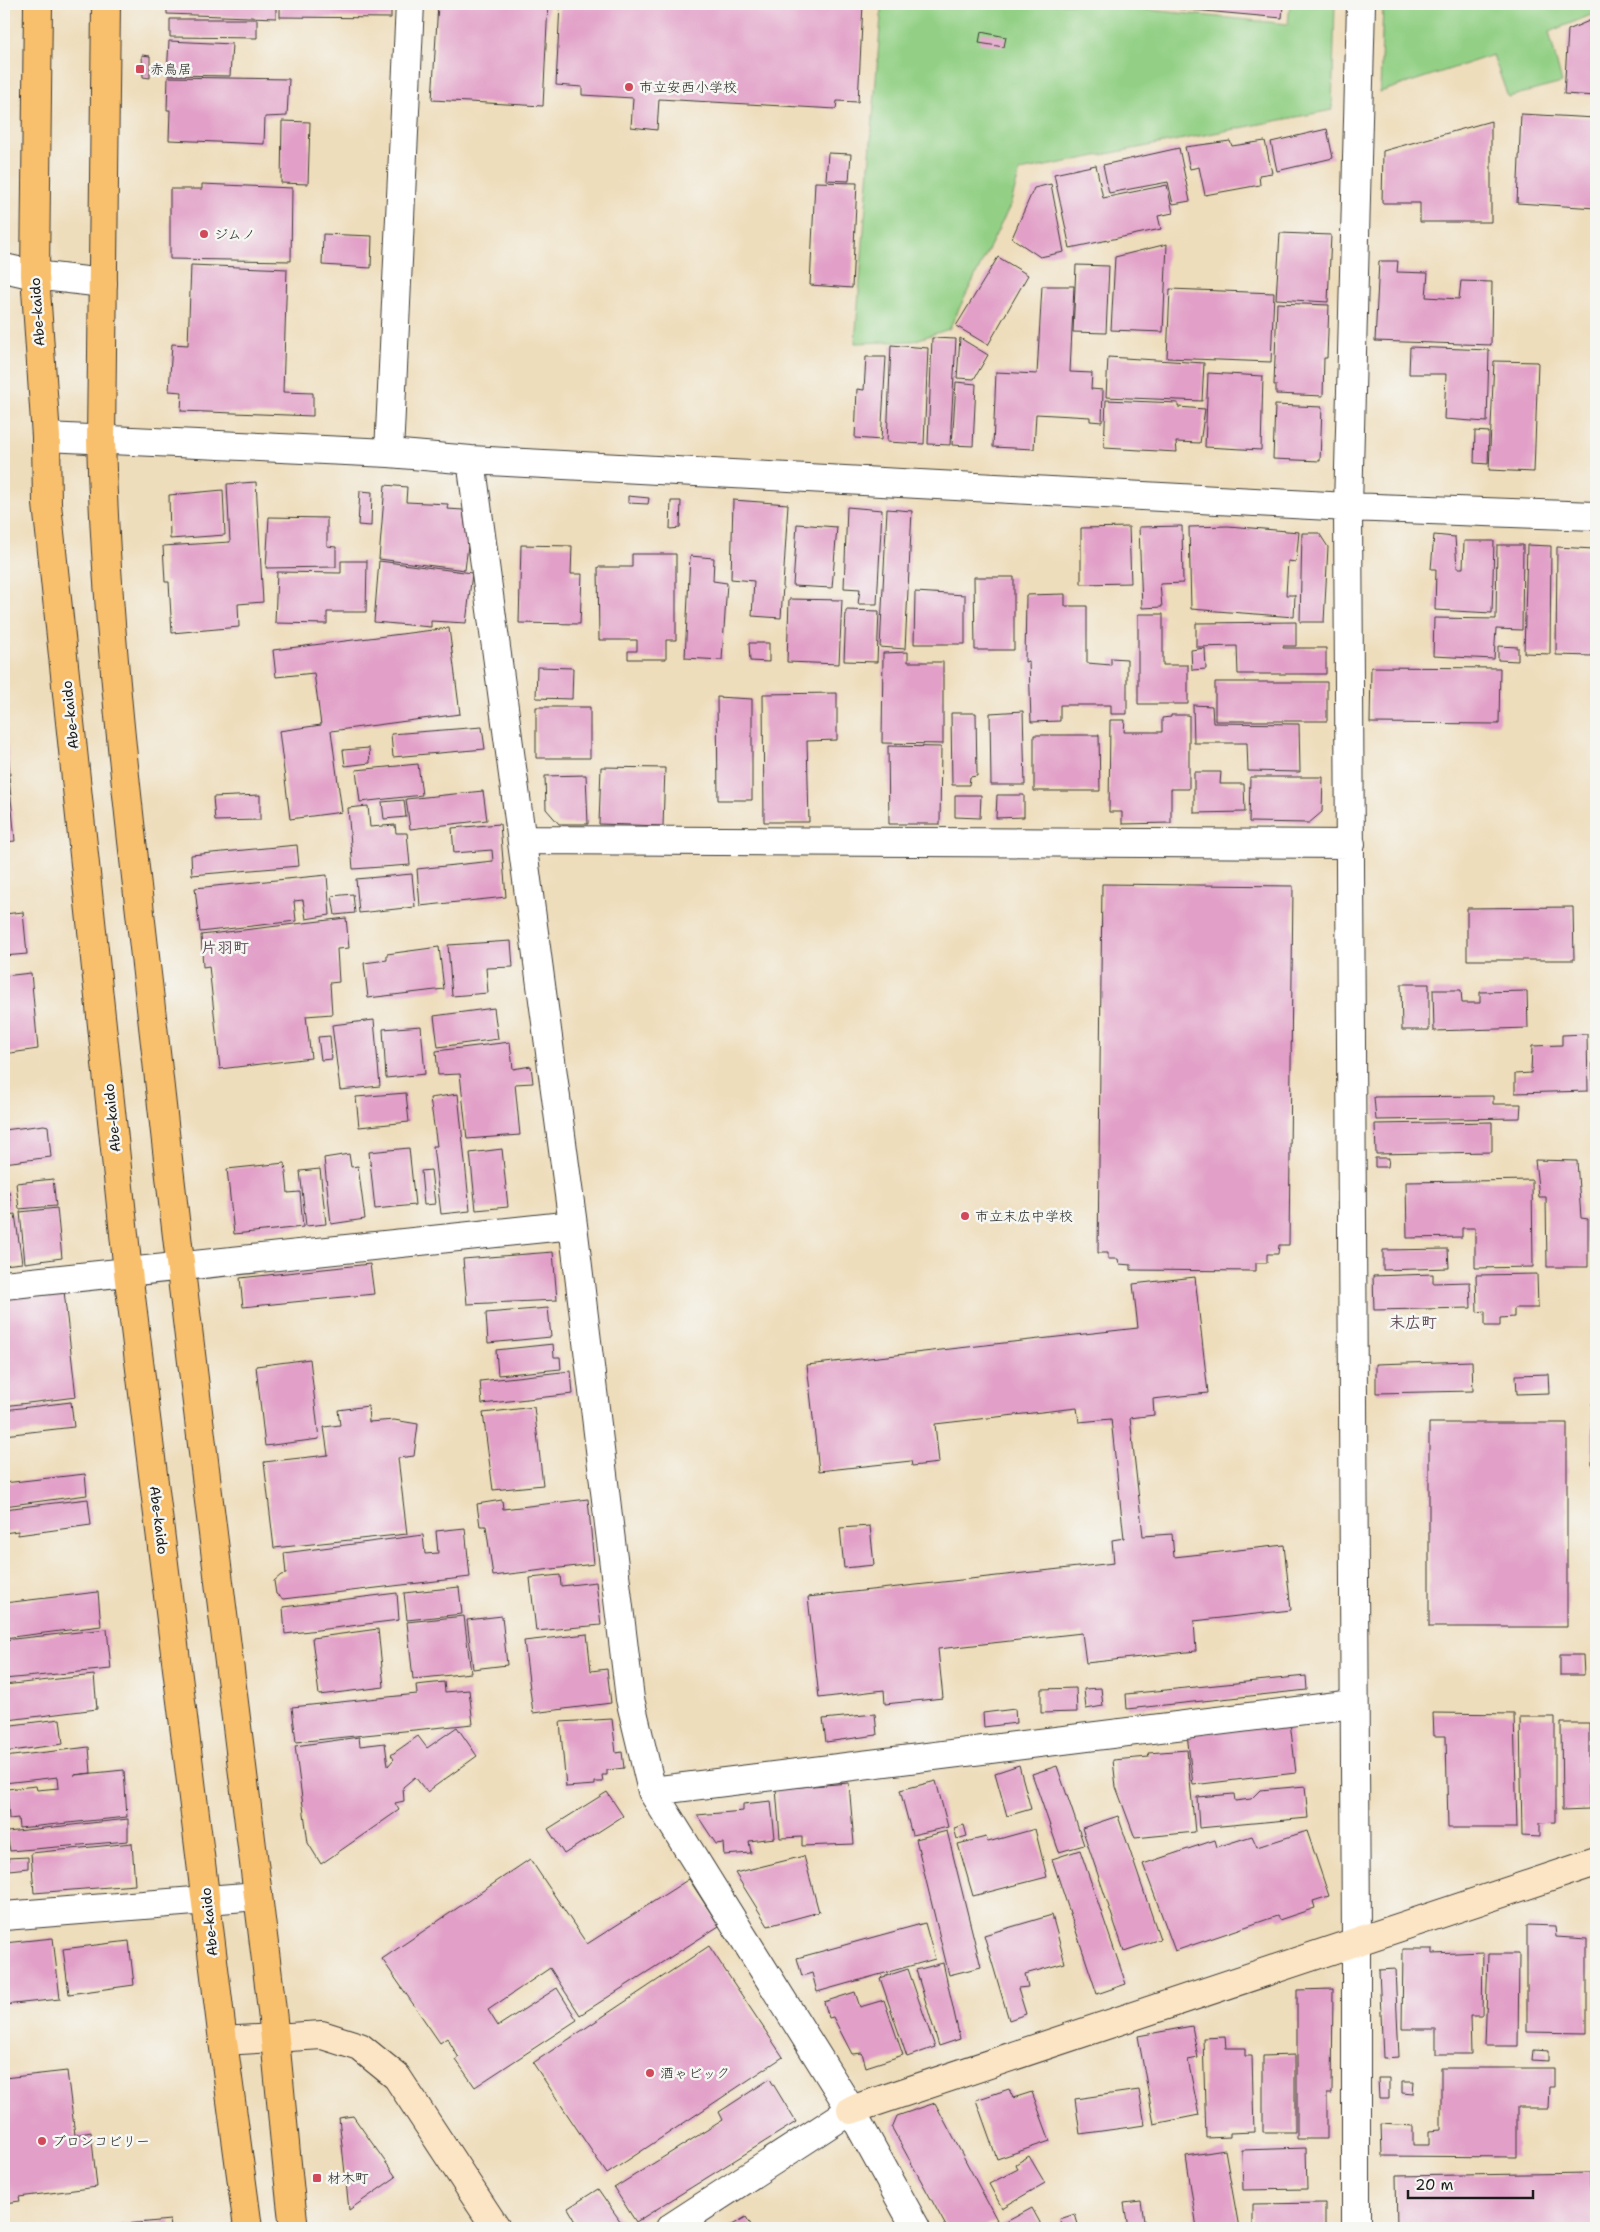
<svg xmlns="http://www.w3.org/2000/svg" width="1600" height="2232" viewBox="0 0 1600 2232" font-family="'Shantell Sans','Klee One',sans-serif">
<rect width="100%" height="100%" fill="#f6f6f2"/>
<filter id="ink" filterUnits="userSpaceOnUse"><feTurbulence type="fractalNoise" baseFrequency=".02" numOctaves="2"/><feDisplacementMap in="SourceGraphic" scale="10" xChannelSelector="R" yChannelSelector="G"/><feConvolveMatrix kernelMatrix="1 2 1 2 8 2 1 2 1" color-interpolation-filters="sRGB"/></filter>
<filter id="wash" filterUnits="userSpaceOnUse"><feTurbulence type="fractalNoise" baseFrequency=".0096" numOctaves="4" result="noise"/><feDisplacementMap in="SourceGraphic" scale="20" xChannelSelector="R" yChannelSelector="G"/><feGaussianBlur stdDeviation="1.12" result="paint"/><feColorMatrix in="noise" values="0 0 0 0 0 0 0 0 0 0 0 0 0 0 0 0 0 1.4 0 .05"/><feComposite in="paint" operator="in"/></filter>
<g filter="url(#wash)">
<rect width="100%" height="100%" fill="#edb"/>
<!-- green -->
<path fill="#93d085" stroke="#587650" d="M882,4H1140V9L1288,24L1290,4H1335L1332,110L1020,171L1010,206L949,329L913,341L855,343Z
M1383,4H1596V13L1549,32L1562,83L1508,97L1493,55L1380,92Z"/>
<g id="blocks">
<!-- building -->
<path fill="#e2a0c8" d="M167,4H276V18L167,14Z
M280,4H391V18L280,17Z
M438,4H548L543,106L432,100Z
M560,4H863L858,102L837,101L836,109L659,99L657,130L631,127L633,98L582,95V87L556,85Z
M1149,4H1283L1282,18L1149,6Z
M1596,18V96L1564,94L1568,30Z
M170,19H257V38L170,37Z
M981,32L1006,37L1004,47L979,43Z
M169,41L232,44L230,76L167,75Z
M142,55L150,56V78L143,77Z
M168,77L289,79L287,116L265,117L264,144L169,140L170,110H167Z
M1521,114L1596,118V208L1517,203Z
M282,121L310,122L308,184L281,183Z
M1491,121V222H1420V203H1382L1383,151Z
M1327,129L1333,158L1277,171L1271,142Z
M1230,141L1232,146L1265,141L1272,173L1259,175L1260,185L1205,195L1199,167L1190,169L1185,147Z
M1179,148L1190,201L1173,204L1168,182L1109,193L1103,165Z
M828,153L851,154L849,181L826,180Z
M1096,165L1103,198L1167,185L1173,213L1158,216L1161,229L1070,248L1054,174Z
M815,182L857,183L852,288L810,285Z
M202,184L292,188L291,261L170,259V189H202Z
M1051,184L1064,252L1040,257L1012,238L1034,188Z
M1280,233L1331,235L1328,302L1276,299Z
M323,234L372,236L371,268L322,265Z
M1167,244L1163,332L1111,330L1115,257Z
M998,257L1028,275L988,345L956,326Z
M1379,261H1398L1397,272L1428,273L1426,297L1459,299L1461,281L1492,282L1491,345L1375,341Z
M191,265L287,269L283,392L313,393V416L181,411L182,392L169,391L172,344L188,345Z
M1076,265L1109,266L1106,333L1073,332Z
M1042,286H1074L1070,372L1092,373L1091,389L1103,390L1102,422L1090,421V417L1036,414L1034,449L993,447L996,372L1037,374Z
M1170,289L1274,293L1271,362L1167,358Z
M1277,303L1329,305L1327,358H1324L1323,396L1276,394V385H1274Z
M932,338L956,339L950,445L928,444Z
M960,338L988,355L974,379L957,378Z
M891,345L928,348L924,444L887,442Z
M1410,347L1489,350L1487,422L1444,419L1446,374H1409Z
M866,357H886L881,440L855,438L857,389L864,390Z
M1108,357L1204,363L1202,401L1106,397Z
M1494,361L1538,362L1534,472L1489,470Z
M1208,373L1263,376L1261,450L1205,447Z
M956,382L976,384L973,446L952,445Z
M1106,400L1178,403V407L1205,409L1200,443L1176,442L1177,452L1104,448Z
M1275,405L1322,407L1320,461L1273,459Z
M1475,431L1489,432L1488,464L1474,463Z
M256,482L263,602L238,604L239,627L172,633L169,582H165L163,546L230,542L227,484Z
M385,485L407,487L406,502L448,504L447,509L463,510L468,545L465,570L379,559Z
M223,490L225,535L170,539L169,495Z
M360,491L372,492L371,526L358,525Z
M628,496L649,498L648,504L628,503Z
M733,500L788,504L781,618L752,616L754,581L731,579Z
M671,501H681L680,528L670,529Z
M847,507L882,510L877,604H858L860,589L844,588Z
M887,509L912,511L905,649L880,647Z
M269,517L327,518V546L336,547V567L266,568Z
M797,524L837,527L832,588L793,586Z
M1182,526L1183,583L1160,584L1162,607L1142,608L1139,527Z
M1228,526L1299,532L1296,562L1288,561L1286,595H1295L1294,617L1191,609L1189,527Z
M1129,527L1131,583L1081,584V528Z
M1302,533H1319L1328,547L1324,622H1300Z
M1434,535L1455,537L1457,568H1463L1464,541H1494L1492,613L1435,610L1436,569H1431Z
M521,545L572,546L571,574H582L580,624L519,623Z
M1497,545H1523L1522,630L1496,629L1494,659L1433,656L1434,618L1496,619Z
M1527,545L1551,546L1550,654L1524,653Z
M1557,547L1594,549L1592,656L1556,655Z
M632,554H676V640H666V659H628V651H637V640H599L598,567H632Z
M690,556L714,558L713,581L727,583L722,660L685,658Z
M341,561H367L366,612H327V624L275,623L277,572L341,573Z
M379,561L472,573L466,623L431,621V627L374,622Z
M974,577H1014V650H975Z
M915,592L965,595V644H914Z
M1065,594V606H1087V663L1111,665V658L1127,659V714H1111V705H1060V721L1031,722L1029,661L1025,662L1026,595Z
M789,599L842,600L839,664L787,662Z
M846,610L879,611L877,662L844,661Z
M1138,614H1163V665H1188V704H1138Z
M1296,622V646H1283V648H1326V674H1238L1237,646L1196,647V623Z
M449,628L460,714L331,731L342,812L290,819L279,731L321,725L314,673L276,677L273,650Z
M749,643H769V662L750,661Z
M1498,646L1518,647V661L1498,660Z
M1205,648L1206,669L1192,670L1191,650Z
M908,652V662H943V744L882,743L883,653Z
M537,667L573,668L572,699L536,698Z
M1371,667L1500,668L1499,724L1370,723Z
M1215,682H1327V721H1215Z
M837,693V740L807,741L809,822H764L763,694Z
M717,697L752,699V800H718Z
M1193,705L1212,706L1213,723L1299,724L1300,772L1248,771L1247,743H1194Z
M536,707H590V758H536Z
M1023,711L1025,785H991L990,713Z
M951,713H976L977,776L970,777L969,785H952Z
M5,715L7,739L4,740V716Z
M1171,715H1189V789H1171V823L1122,824V812H1109L1110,720H1125L1124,732H1162V718L1171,717Z
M482,727L485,749L393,757L391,734Z
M1034,735H1099L1100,791H1034Z
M7,742L10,775L4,776V743Z
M888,746L941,747L940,824H889Z
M369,748L370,763L345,766L343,750Z
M418,764L422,795L360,802L356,770Z
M601,767L665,768L663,826L599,824Z
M1194,772H1221L1220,784H1244L1245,812L1194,813Z
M586,775L588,824H559L546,809L545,776Z
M4,777H9L15,841L4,842Z
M1250,777H1323L1322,812L1309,823L1249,822Z
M483,791L487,820L410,829L406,799Z
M260,795V820L215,821L213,797Z
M955,795H981L980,818L955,817Z
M997,795H1024V817L996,818Z
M404,800L406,817L384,819L382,802Z
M368,806L370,827L395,825L396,833H407L410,865L353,869L348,808Z
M500,824L506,897L420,906L417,869L493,861L492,850L454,853L452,828Z
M297,845L299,866L192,875L191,855Z
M412,874L415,907L359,913L356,879Z
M327,875L330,915L306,919L303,900L294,901L296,921L200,932L195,888Z
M1102,884L1293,886L1289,1245H1279L1278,1254H1267V1263H1256V1271L1131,1270V1265L1119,1264L1118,1259H1108V1253H1098Z
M353,894L355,913L335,915L332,896Z
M1573,907L1574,960H1467V908Z
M23,912L27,954L4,956V914Z
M346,918L349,948L337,949L339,982L330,983L332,1014L306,1016L311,1058L220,1069L209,966L203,967L201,935Z
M1593,925H1596V957H1592Z
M511,941L513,967L486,968L488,993L452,996L448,945Z
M439,947L444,989L368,998L364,963L387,960V954Z
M31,973L38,1049L4,1054V976Z
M1401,984H1429V1030H1402Z
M1433,990H1461L1462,1003H1480V992L1527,991L1528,1028L1434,1031Z
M494,1008L498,1039L438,1047L434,1016Z
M374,1020L380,1086L340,1090L332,1025Z
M421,1026L425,1074L386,1078L383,1029Z
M1587,1034L1588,1091L1515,1093V1074L1531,1073L1532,1046L1562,1045V1035Z
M330,1036L332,1059L321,1060L318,1037Z
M1592,1039H1596V1124H1594Z
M510,1042L513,1069L531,1066L533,1083L515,1084L520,1135L467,1139L460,1074L438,1075L436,1051Z
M406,1093L409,1122L359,1127L356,1097Z
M458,1094L470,1211L441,1214L433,1146H437L430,1098Z
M1493,1096V1104H1521L1520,1118L1376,1120L1374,1097Z
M1492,1122V1152L1376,1154L1375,1124Z
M44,1125L48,1126L51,1157L4,1163V1130Z
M409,1148L415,1205L375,1209L369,1152Z
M502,1149L508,1207L476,1210L470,1153Z
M349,1154L351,1167L358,1166L365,1219L331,1224L324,1158Z
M1375,1158H1389L1388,1167H1375Z
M1535,1160L1577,1161L1581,1218L1588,1219V1267H1547L1546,1197H1539Z
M285,1163L288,1193L300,1192L303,1227L234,1234L227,1169Z
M320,1169L326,1224L306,1226L300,1171Z
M431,1170L435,1204L424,1205L421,1171Z
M53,1179L56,1206L19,1209L16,1183Z
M1532,1180L1533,1267L1475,1268V1228H1462V1237L1407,1238L1406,1182Z
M4,1191H9L11,1209L4,1210Z
M57,1208L62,1258L25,1263L20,1212Z
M15,1214L22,1263L4,1265V1215Z
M1448,1249L1449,1268L1383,1270V1250Z
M553,1252L557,1300L467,1304L463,1259Z
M370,1264L374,1294L243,1307L240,1278Z
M1433,1274V1283L1470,1282L1471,1308L1374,1310L1373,1276Z
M1537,1274L1538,1308H1514V1317L1500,1318V1326H1485V1311L1477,1312L1476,1275Z
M1195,1277L1208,1393L1153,1399L1154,1415L1130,1418L1143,1536L1172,1534L1174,1557L1284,1545L1291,1610L1194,1621L1196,1651L1086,1663L1082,1633L938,1649L943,1698L885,1704L884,1690L819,1698L808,1597L1114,1563L1112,1540L1124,1538L1111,1419L1079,1422L1077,1408L935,1424L939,1463L912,1466L911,1461L819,1471L807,1365L1138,1328L1133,1284Z
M64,1291L76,1397L4,1406V1299Z
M548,1308L551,1337L488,1343L486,1313Z
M553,1344L554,1357H560L561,1369L498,1375L496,1350Z
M310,1359L319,1439L265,1446L256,1366Z
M1472,1361L1473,1391L1376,1393V1364Z
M571,1371L573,1394L482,1404L480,1381Z
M1548,1374L1549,1393L1517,1394L1516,1375Z
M71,1402L74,1427L4,1435V1410Z
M1592,1403H1596V1465H1592Z
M368,1406L369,1422L394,1420L418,1424L414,1456L398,1458L407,1534L274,1548L264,1462L328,1455L324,1427L340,1425L338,1410Z
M534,1407L543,1485L493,1490L483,1413Z
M1429,1423H1567V1627H1429Z
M85,1474L87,1495L4,1506V1483Z
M88,1499L91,1525L18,1535V1531L4,1533V1509Z
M588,1499L594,1564L493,1576L486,1526H480L477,1504L502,1500L503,1509Z
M870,1526L874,1565L844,1568L840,1528Z
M465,1528L470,1577L283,1599L276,1594L274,1581L281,1575L286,1574L284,1553L423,1535L425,1554L438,1553L436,1531Z
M560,1575L561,1586L596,1582L601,1625L536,1631L530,1578Z
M459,1587L462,1614L407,1620L404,1593Z
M98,1592L101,1626L4,1638V1603Z
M397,1593L399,1620L285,1634L283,1607Z
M464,1616L471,1673L413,1679L407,1622Z
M502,1616L507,1665L473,1669L467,1620Z
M107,1629L111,1669L4,1679V1640Z
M378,1629L384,1687L319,1695L312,1638Z
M587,1634L591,1671L607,1669L611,1703L533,1713L524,1641Z
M1560,1655H1583L1584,1675H1560Z
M94,1675L97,1709L8,1720L4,1685Z
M1306,1676L1307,1690L1127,1709L1126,1694Z
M444,1682L445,1692L469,1690L473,1724L296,1742L292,1707L417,1694L416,1685Z
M1076,1688L1077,1712L1041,1713V1689Z
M1101,1688L1103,1706L1086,1709L1084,1689Z
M1015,1709L1016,1723L984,1727L983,1713Z
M1433,1713L1514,1714L1517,1828H1448L1446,1736H1434Z
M875,1714L877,1735L826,1742L823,1719Z
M1520,1717H1555V1822L1540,1823V1837L1522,1836Z
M60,1719L63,1744L4,1752V1726Z
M612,1719L616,1753L622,1752L624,1768L607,1770V1775H602L603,1782H595V1785L566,1787L560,1722Z
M1290,1722L1296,1773L1193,1785L1187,1734Z
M1561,1723H1589V1809L1562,1810Z
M457,1727L477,1756L427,1792L415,1777L403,1787L404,1801L395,1803L399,1810L321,1864L308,1843L295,1746L359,1737L360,1746L385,1743L388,1766L394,1759L391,1755L418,1736L427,1748Z
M89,1747L91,1773L74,1775L124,1770L127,1817L19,1828L18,1818L9,1819L7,1789L36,1786L37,1790L59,1788L58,1777L4,1783V1757Z
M1187,1750L1195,1832L1135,1838L1116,1787L1113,1760L1149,1757L1148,1753Z
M1019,1765L1031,1809L1007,1816L995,1773Z
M1057,1766L1084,1845L1059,1852L1032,1774Z
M936,1781L948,1827L912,1835L900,1790Z
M849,1783L854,1844L802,1846V1837L780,1838L776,1789Z
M1305,1786L1308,1818L1199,1828L1197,1797L1234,1794L1235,1801L1251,1799L1260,1790Z
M607,1792L623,1816L564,1854L548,1829Z
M771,1801L775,1838L749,1841L751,1853L724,1855L723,1843L716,1844L697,1815L743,1811V1804Z
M1118,1816L1160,1939L1124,1951L1082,1828Z
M128,1819V1841L10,1851L7,1832Z
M964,1825L967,1836L957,1839L954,1828Z
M1035,1829L1047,1877L973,1896L958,1844L986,1837L988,1842Z
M947,1831L981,1967L949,1975L916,1839Z
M1307,1831L1329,1896L1313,1901L1315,1908L1279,1920L1277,1916L1175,1951L1143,1864L1215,1840L1217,1847L1252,1836L1257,1847Z
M132,1843L135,1885L34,1893L31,1853Z
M1080,1850L1126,1984L1097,1994L1052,1859Z
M804,1856L819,1912L768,1926L735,1873Z
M28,1857V1868L9,1870L8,1858Z
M530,1859L587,1944L689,1879L719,1926L580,2015L550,1968L488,2010L498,2026L557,1988L577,2020L475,2087L456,2060L459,2058L447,2038L440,2043L382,1959Z
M1052,1915L1065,1963L1025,1974L1028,1987L1018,1988L1026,2014L1009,2020L984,1935Z
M925,1923L935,1959L817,1992L812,1973L802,1976L797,1958Z
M1527,1925L1555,1926L1556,1937L1587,1939V2033L1527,2032Z
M53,1938L60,1999L4,2005V1943Z
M129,1941L134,1985L69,1994L63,1949Z
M709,1946L783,2057L607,2174L533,2063Z
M1403,1949H1433V1954L1483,1952L1482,2016H1470L1471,2054H1436V2029H1402Z
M1488,1954H1519L1518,2046H1485Z
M943,1963L960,2039L939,2046L916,1970Z
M908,1969L935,2047L907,2057L880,1978Z
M1395,1969L1399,2057L1383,2058L1379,1970Z
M1333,1989L1332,2094H1327V2139H1297V1990Z
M855,1992L860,2007L884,2000L903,2055L866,2067L862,2053L852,2054L833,2017L829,2018L824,2002Z
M1192,2026L1198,2058L1188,2060L1199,2115L1154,2124L1138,2036Z
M1225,2037L1226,2048H1245V2056H1252L1254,2132L1230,2133V2137L1206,2138L1203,2038Z
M1533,2050L1548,2051V2061L1532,2060Z
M1295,2055V2132H1263V2056Z
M1441,2068H1554V2087H1549L1548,2108H1517V2157L1382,2156L1381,2124L1413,2126V2145H1429V2131L1441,2130Z
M67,2071L75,2135L91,2132L97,2187L19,2197L20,2201L4,2203V2078Z
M1378,2078H1389V2099H1379Z
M770,2079L796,2122L636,2222L614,2188L723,2120L719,2112Z
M1402,2082H1414L1413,2094L1402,2093Z
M1009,2089L1013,2098L1032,2092L1050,2141L997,2159L976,2100Z
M1139,2090L1145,2125L1080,2134L1075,2099Z
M935,2103L997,2220L982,2228H947L892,2128L897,2116Z
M353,2116L396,2177L349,2210L339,2118Z
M1306,2148L1307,2189L1243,2190L1242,2150Z
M1225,2150L1239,2228H1197L1186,2156Z
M1029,2156L1045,2183L1002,2208L989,2184L1018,2169L1016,2164Z
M1591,2173L1592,2228H1397L1396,2176Z
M598,2189L625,2228H574L571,2223L575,2220L568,2208Z
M1141,2201L1145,2228H1128L1124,2203Z
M1325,2203V2228H1253V2204Z
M1032,2208L1043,2228H995Z
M1075,2214L1079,2228H1063L1060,2219Z
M746,2217L753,2228H727Z
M170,2220L171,2228H116L115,2225Z
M1154,2225H1177L1176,2228H1154Z"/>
</g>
</g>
<g filter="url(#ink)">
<use href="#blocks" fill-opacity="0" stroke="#3c3934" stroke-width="1"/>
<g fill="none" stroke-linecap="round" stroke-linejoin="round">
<defs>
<path id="street" d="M4,268L35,275L103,283
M46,437L389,453L471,460L1348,507L1596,516
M389,453L410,4
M471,460L573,1225L630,1699L652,1791L851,2110L916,2228
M522,840L1351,844
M4,1285L573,1225
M652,1791L1353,1704
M4,1916L258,1896
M670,2228L851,2110
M1356,2228V1940L1348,507L1361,4"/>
<path id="secondary" d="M223,2041L322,2035L360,2047L397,2077L496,2228
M851,2110L1596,1862"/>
<path id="primary" d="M38,4L35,275L46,437L47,504L128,1272L223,2041L248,2228
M106,4L101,440C107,660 137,879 161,1097C194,1394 233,1689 269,1985C279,2066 284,2147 294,2228"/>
</defs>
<!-- street casing -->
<use href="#street" stroke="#3c3934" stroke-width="30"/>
<!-- secondary casing -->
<use href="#secondary" stroke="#3c3934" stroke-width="30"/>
<!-- primary casing -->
<use href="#primary" stroke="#3c3934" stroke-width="30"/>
<!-- street -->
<use href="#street" stroke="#fff" stroke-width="28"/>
<!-- secondary -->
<use href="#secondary" stroke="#fce5c4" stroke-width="28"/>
<!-- primary -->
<use href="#primary" stroke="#f8bf6c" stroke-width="28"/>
</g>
</g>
<!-- markers -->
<g fill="#d1495b" stroke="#f6f6f2" stroke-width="2">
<rect x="135" y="64" width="10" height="10" rx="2.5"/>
<circle cx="629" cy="87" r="5"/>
<circle cx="204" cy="234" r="5"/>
<circle cx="965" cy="1216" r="5"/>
<circle cx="650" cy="2073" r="5"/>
<circle cx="42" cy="2141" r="5"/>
<rect x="312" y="2173" width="10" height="10" rx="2.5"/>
</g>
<g text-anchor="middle" stroke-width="5" stroke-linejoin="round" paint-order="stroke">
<!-- poi labels -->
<g font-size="14" fill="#1c1c1c" stroke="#f6f6f2" text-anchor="start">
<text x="150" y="74">赤鳥居</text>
<text x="639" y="92">市立安西小学校</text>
<text x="214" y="239">ジムノ</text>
<text x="975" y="1221">市立末広中学校</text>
<text x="660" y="2078">酒ゃビック</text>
<text x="52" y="2146">ブロンコビリー</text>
<text x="327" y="2183">材木町</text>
</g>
<!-- street labels -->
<g font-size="14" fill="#1c1c1c" stroke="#f6f6f2">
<text transform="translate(37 312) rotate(-94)" y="5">Abe-kaido</text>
<text transform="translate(70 715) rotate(-96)" y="5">Abe-kaido</text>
<text transform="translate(112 1118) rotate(-96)" y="5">Abe-kaido</text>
<text transform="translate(159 1520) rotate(83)" y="5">Abe-kaido</text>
<text transform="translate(209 1922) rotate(-96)" y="5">Abe-kaido</text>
</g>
<!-- quarter labels -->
<g font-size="16" font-weight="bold" fill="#614a58" stroke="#f6f6f2">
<text x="225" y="953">片羽町</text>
<text x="1413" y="1328">末広町</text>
</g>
</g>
<!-- margin -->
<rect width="1600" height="2232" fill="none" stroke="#f6f6f2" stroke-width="20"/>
<!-- scale -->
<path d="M1408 2190v8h125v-8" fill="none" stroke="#1c1c1c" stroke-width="2.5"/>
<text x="1415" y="2190" font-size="15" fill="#1c1c1c" stroke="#f6f6f2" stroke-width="4" paint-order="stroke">20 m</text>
</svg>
